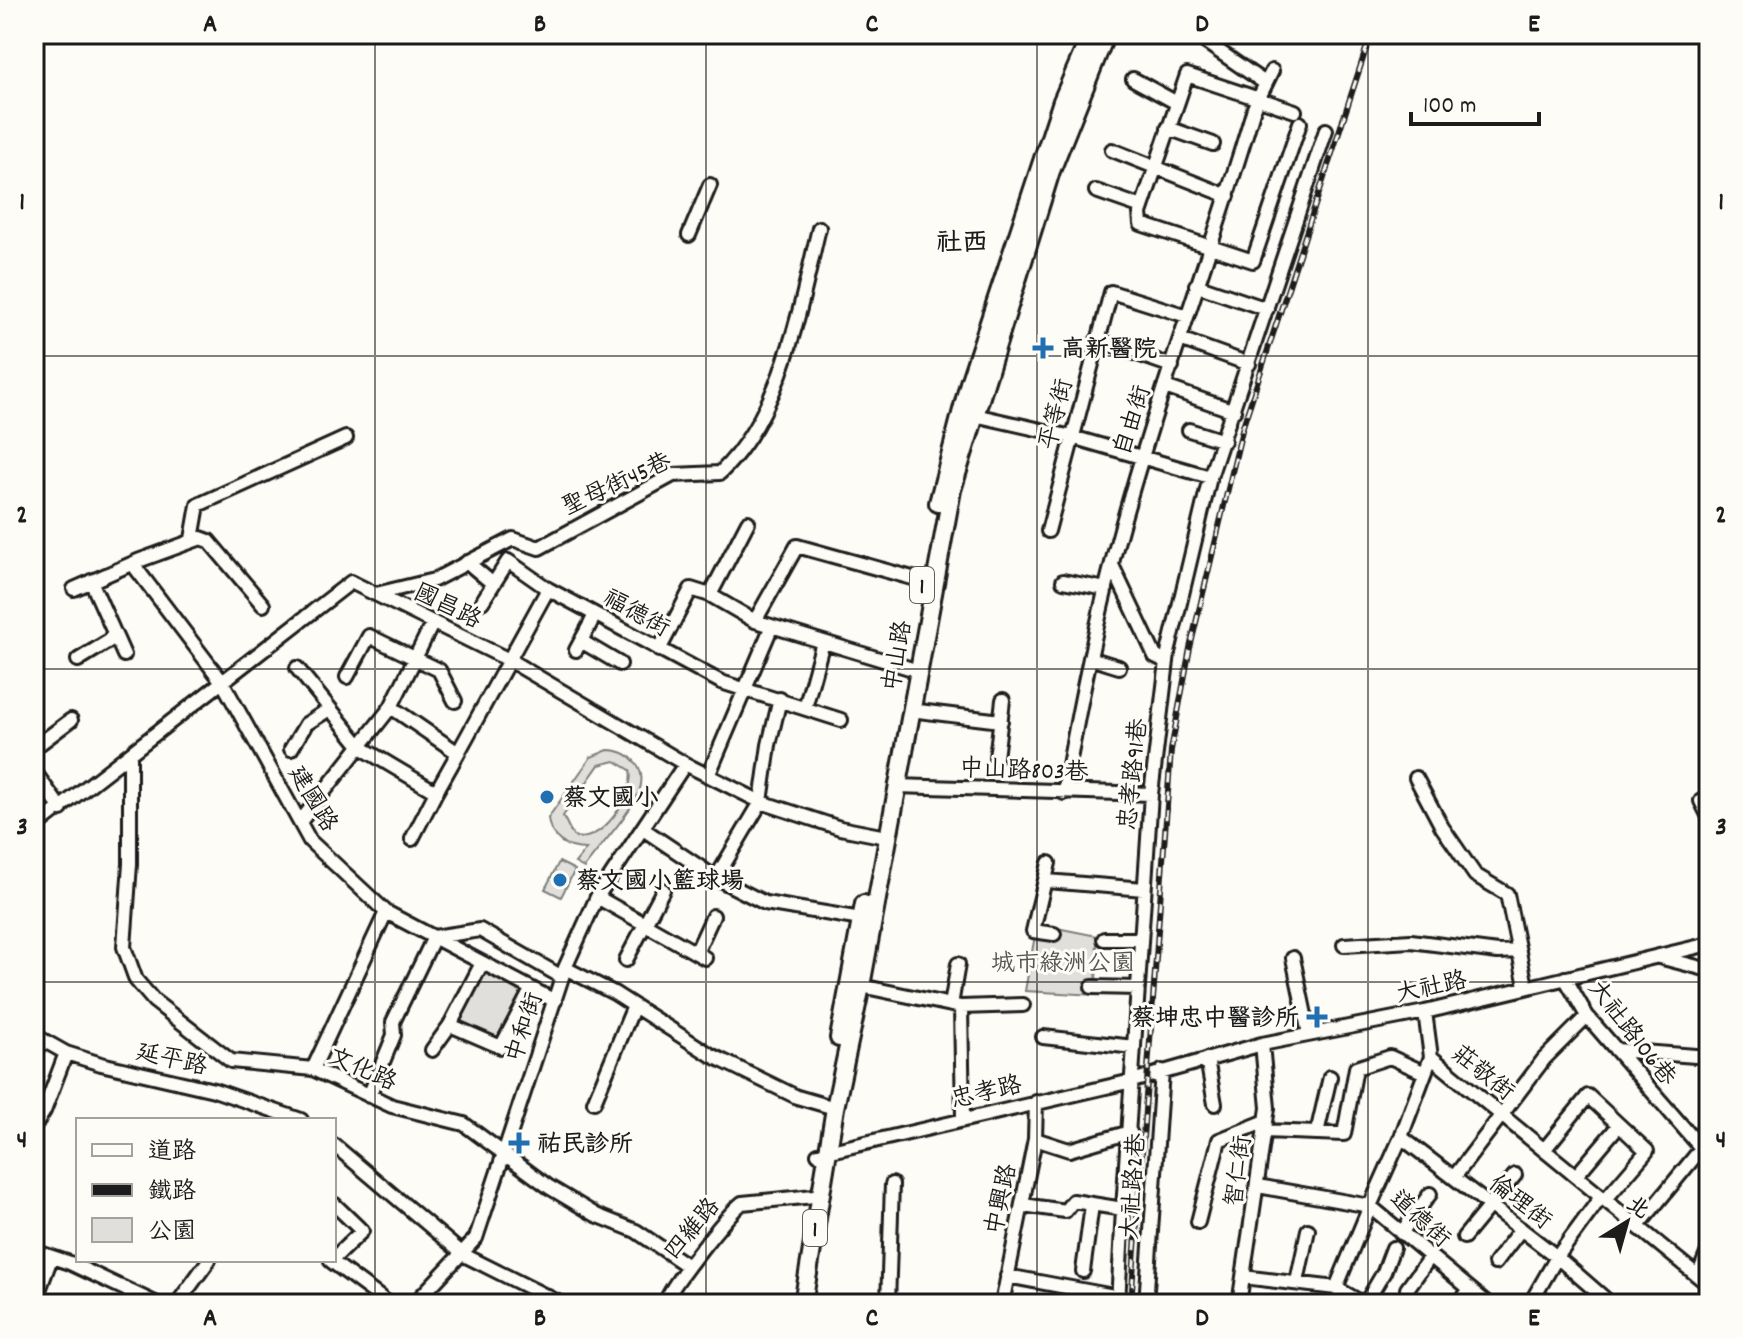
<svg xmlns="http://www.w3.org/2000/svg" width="1743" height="1338" viewBox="0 0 1743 1338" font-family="Dekko,'LXGW WenKai TC',sans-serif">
<rect width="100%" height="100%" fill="#fdfcf7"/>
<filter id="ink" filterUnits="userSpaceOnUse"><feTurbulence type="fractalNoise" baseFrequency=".0125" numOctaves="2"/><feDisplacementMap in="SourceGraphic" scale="16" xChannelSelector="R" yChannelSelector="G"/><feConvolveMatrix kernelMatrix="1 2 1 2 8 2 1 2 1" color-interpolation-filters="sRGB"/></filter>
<g filter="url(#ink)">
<!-- green -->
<path fill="#e0dfdb" stroke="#7e7e7c" stroke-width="2" fill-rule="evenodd" d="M608,750C630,750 648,768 639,792C629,815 600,846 584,868L575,863L586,849C567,849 550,839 548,818L591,757ZM615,761L630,770C636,793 600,848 573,836L563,816L599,765Z
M559,862L575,870L561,897L545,889Z
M1037,924L1097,936L1096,995L1025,991Z
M483,970L525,992L499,1040L457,1023Z"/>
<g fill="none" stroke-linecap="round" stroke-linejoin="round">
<defs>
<path id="minor" d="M1194,34L1265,83
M1133,79L1177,103
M1295,111L1187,75L1140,213L1141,224L1253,261L1300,123
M1168,128L1213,144
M1112,150L1228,196
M1096,191L1142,207
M689,235L710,185
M1196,285L1267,309
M1180,339L1249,364
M1097,340L1172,366
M1165,387L1234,411
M970,414L1072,437L1210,477
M1189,430L1224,441
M1048,531L1111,292L1187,316
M192,539L198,505L346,438
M467,562L492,583
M1112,565L1155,656L1167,662
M91,581L124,655
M1063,581L1106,589
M74,589L138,561
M376,594L434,580L513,539L539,548L673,475L720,473C782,414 800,307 819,228
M710,595L748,522
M482,602L508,561L548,589
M263,605L209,541L201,538L138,561L135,567L223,683L310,841L386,912L555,1001
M755,621L909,668
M581,641L620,664
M576,650L595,615
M659,650L691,589L710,595L755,621L797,546L923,581
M1090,658L1119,667
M78,660L109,641L113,634
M297,668L362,748L436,792L412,839
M347,677L369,636L439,670L455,701
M391,707L458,753L436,792
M805,708L823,642
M910,710L1001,721
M34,748L71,720
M291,749L306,724L328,710
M458,753L548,589L721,682L841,720
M130,757V864L124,947L136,980L154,1001L231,1061L313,1069L392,1106L464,1124L549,1187L596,1215L636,1231L688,1266
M996,758L1003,700
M34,771L61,809
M708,776L771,628
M1416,778L1442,827L1475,875L1507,894L1526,986
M896,786L1151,794
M1064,793C1078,713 1094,633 1114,555C1154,404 1210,257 1254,108L1272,71
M1701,801L1709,817
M300,822L391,707L433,622
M34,828L351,582L509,660L685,764L761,802L840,828L886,837
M643,829L716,878L765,903L861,919
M1049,863L1033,931L1054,934
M716,878L761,802L769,745L780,699
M1047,881L1144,889
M597,897L705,958
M1104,939H1141
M1344,945L1411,941L1498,952L1519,951
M696,953L713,916
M1659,957L1709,970
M1293,958L1309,1034
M626,960L663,890
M565,968L614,993L711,1055L797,1097L835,1108
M1565,978L1587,1016L1709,1157
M861,986L961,1007L1023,1005
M1092,987L1138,988
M951,1005L958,964
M961,1007L963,1118
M1425,1012L1431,1057L1544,1150
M450,1025L501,1047L531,990
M34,1035L66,1053L101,1064L214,1090L301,1120
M1043,1037L1134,1047
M432,1050L450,1025L482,963
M1616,1050L1709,1057
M1431,1057L1401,1137L1370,1206L1488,1304
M1207,1059L1215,1104
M313,1069L386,912
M369,1096L394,1035L393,1022L434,937L480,930L562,977
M594,1102L634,1006
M34,1127L44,1111L66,1053
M1264,1131L1344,1134L1356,1068L1390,1057L1425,1073
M1317,1133L1330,1077
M1401,1137L1557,1257L1611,1304
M1035,1139L1069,1150L1130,1132
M334,1145L464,1255L562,1304
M818,1154L1132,1081L1262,1044L1425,1012L1709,944
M1455,1176L1544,1059L1587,1016
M1576,1176L1619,1125
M1258,1186L1370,1206L1336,1288
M1605,1200L1647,1151L1588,1096L1544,1150L1709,1285
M334,1204L362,1231L334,1258
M1023,1205L1065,1211L1073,1201L1123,1209L1151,794L1168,653L1210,477L1326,130
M1198,1222L1219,1140L1266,1121
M1638,1226L1701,1149
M1401,1233L1430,1194
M1464,1237L1515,1175
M34,1251L70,1263L157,1304
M331,1261L389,1304
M1495,1263L1521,1229
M1083,1271L1092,1205
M1007,1276L1119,1297
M1698,1276L1709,1249
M1243,1277L1336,1288L1364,1304
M1297,1282L1308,1230
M1407,1289L1430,1257
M34,1304L51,1258
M177,1304L209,1260
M414,1304L476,1238L565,968L597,897L685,764
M665,1304C668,1288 728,1214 742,1203L814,1196
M888,1304L892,1184
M1002,1304L1035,1139L1036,1102
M1118,1304L1123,1209
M1146,1304L1162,1071
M1239,1304L1268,1108L1262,1044
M1365,1304L1384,1272L1393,1248
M1459,1304L1470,1289
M1530,1304L1557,1257L1601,1197"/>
<path id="major" d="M938,503L969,383L1062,101L1091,34
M839,1038L864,904
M803,1304L835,1108L861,986L952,490L1051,171L1106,34"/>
</defs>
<!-- minor casing -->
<use href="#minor" stroke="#1c1c1c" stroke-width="18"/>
<!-- major casing -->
<use href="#major" stroke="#1c1c1c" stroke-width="22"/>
<!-- minor -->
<use href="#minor" stroke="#fdfcf7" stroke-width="12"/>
<!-- major -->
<use href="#major" stroke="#fdfcf7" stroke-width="16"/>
<defs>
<path id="rail" d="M1131,1304L1171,750L1190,648L1243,426L1371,34"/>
</defs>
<!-- rail casing -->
<use href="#rail" stroke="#1c1c1c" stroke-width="6"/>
<!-- rail -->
<use href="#rail" stroke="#fdfcf7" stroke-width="3" stroke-dasharray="9" stroke-linecap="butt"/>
</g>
</g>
<!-- grid -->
<path fill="none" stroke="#1c1c1c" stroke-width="2" stroke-opacity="0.55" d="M375,34V1304M706,34V1304M1037,34V1304M1368,34V1304M34,356H1709M34,669H1709M34,982H1709"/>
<!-- markers -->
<g fill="#1f6fb2" stroke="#fdfcf7" stroke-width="3">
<path d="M1039 336h8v8h8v8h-8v8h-8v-8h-8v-8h8z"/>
<circle cx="547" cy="797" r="8"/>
<circle cx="560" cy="880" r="8"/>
<path d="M1313 1005h8v8h8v8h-8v8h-8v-8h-8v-8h8z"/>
<path d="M515 1131h8v8h8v8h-8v8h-8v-8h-8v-8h8z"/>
</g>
<g text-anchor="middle" stroke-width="6" stroke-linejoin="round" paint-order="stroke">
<!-- shield labels -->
<g fill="#fdfcf7" stroke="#605f5e" stroke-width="2">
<rect x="910" y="567" width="24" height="36" rx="6"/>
<rect x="803" y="1210" width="24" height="36" rx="6"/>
</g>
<g font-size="22" font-weight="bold" fill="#1c1c1c">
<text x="922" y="593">1</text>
<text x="815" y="1236">1</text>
</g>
<!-- poi labels -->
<g font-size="24" font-weight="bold" fill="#1c1c1c" stroke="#fdfcf7" text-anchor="start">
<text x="1061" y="356">高新醫院</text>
<text x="563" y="805">蔡文國小</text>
<text x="576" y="888">蔡文國小籃球場</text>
<text x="1299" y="1025" text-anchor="end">蔡坤忠中醫診所</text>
<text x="537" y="1151">祐民診所</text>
</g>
<!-- street labels -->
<g font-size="24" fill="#1c1c1c" stroke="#fdfcf7">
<text transform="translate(1055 414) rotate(-76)" y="8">平等街</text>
<text transform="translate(1131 420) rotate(-72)" y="8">自由街</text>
<text transform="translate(616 483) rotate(-25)" y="8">聖母街45巷</text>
<text transform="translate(448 605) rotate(26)" y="8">國昌路</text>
<text transform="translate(637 612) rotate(29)" y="8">福德街</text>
<text transform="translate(896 656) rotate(-80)" y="8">中山路</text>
<text transform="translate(1024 769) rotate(2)" y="8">中山路803巷</text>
<text transform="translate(1132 774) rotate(-84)" y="8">忠孝路91巷</text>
<text transform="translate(314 798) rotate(59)" y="8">建國路</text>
<text transform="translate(1431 986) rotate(-12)" y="8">大社路</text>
<text transform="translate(523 1027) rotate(-72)" y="8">中和街</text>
<text transform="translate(1633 1032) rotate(52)" y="8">大社路106巷</text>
<text transform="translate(172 1058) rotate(13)" y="8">延平路</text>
<text transform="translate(363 1068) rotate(24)" y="8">文化路</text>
<text transform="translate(1484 1072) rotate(39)" y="8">莊敬街</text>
<text transform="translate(986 1091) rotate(-13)" y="8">忠孝路</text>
<text transform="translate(1237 1171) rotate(-82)" y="8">智仁街</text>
<text transform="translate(1132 1186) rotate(-86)" y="8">大社路2巷</text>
<text transform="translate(1000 1199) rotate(-78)" y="8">中興路</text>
<text transform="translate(1521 1201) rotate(38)" y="8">倫理街</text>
<text transform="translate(1421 1218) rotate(42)" y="8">道德街</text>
<text transform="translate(691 1228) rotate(-50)" y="8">四維路</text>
</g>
<!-- park labels -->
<g font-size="24" fill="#575655" stroke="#fdfcf7">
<text x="1063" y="970">城市綠洲公園</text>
</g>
<!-- neighbourhood labels -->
<g font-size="26" font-weight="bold" fill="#1c1c1c" stroke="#fdfcf7">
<text x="962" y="250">社西</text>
</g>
</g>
<!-- margin -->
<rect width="1743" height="1338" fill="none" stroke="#fdfcf7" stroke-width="88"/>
<!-- legend -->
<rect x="76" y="1118" width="260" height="144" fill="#fdfcf7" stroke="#a3a29f" stroke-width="2"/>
<rect x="92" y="1144" width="40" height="12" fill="#fdfcf7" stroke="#a3a29f" stroke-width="2"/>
<text x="148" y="1158" font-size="24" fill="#1c1c1c">道路</text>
<rect x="92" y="1184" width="40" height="12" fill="#1c1c1c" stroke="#a3a29f" stroke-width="2"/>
<text x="148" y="1198" font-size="24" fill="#1c1c1c">鐵路</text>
<rect x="92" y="1218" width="40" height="24" fill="#e0dfdb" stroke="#a3a29f" stroke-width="2"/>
<text x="148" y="1238" font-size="24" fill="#1c1c1c">公園</text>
<!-- north arrow -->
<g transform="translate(1627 1222) rotate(37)" stroke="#fdfcf7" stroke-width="6" paint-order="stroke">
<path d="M0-6L14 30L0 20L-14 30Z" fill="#1c1c1c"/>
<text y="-12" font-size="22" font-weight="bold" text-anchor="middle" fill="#1c1c1c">北</text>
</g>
<!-- scale -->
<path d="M1411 112v12h128v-12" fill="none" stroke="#1c1c1c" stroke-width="4"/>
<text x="1423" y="112" font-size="24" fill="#1c1c1c" stroke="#fdfcf7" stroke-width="6" paint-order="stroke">100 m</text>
<rect x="44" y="44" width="1655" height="1250" fill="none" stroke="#1c1c1c" stroke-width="3"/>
<g font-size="26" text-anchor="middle" font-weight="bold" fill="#1c1c1c">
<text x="210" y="31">A</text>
<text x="540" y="31">B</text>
<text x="872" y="31">C</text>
<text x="1202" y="31">D</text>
<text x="1534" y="31">E</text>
<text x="22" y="209">1</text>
<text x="1721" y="209">1</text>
<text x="22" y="522">2</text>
<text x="1721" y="522">2</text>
<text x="22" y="834">3</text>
<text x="1721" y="834">3</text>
<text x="22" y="1147">4</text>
<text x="1721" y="1147">4</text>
<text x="210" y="1325">A</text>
<text x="540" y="1325">B</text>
<text x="872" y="1325">C</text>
<text x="1202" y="1325">D</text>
<text x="1534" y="1325">E</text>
</g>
</svg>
